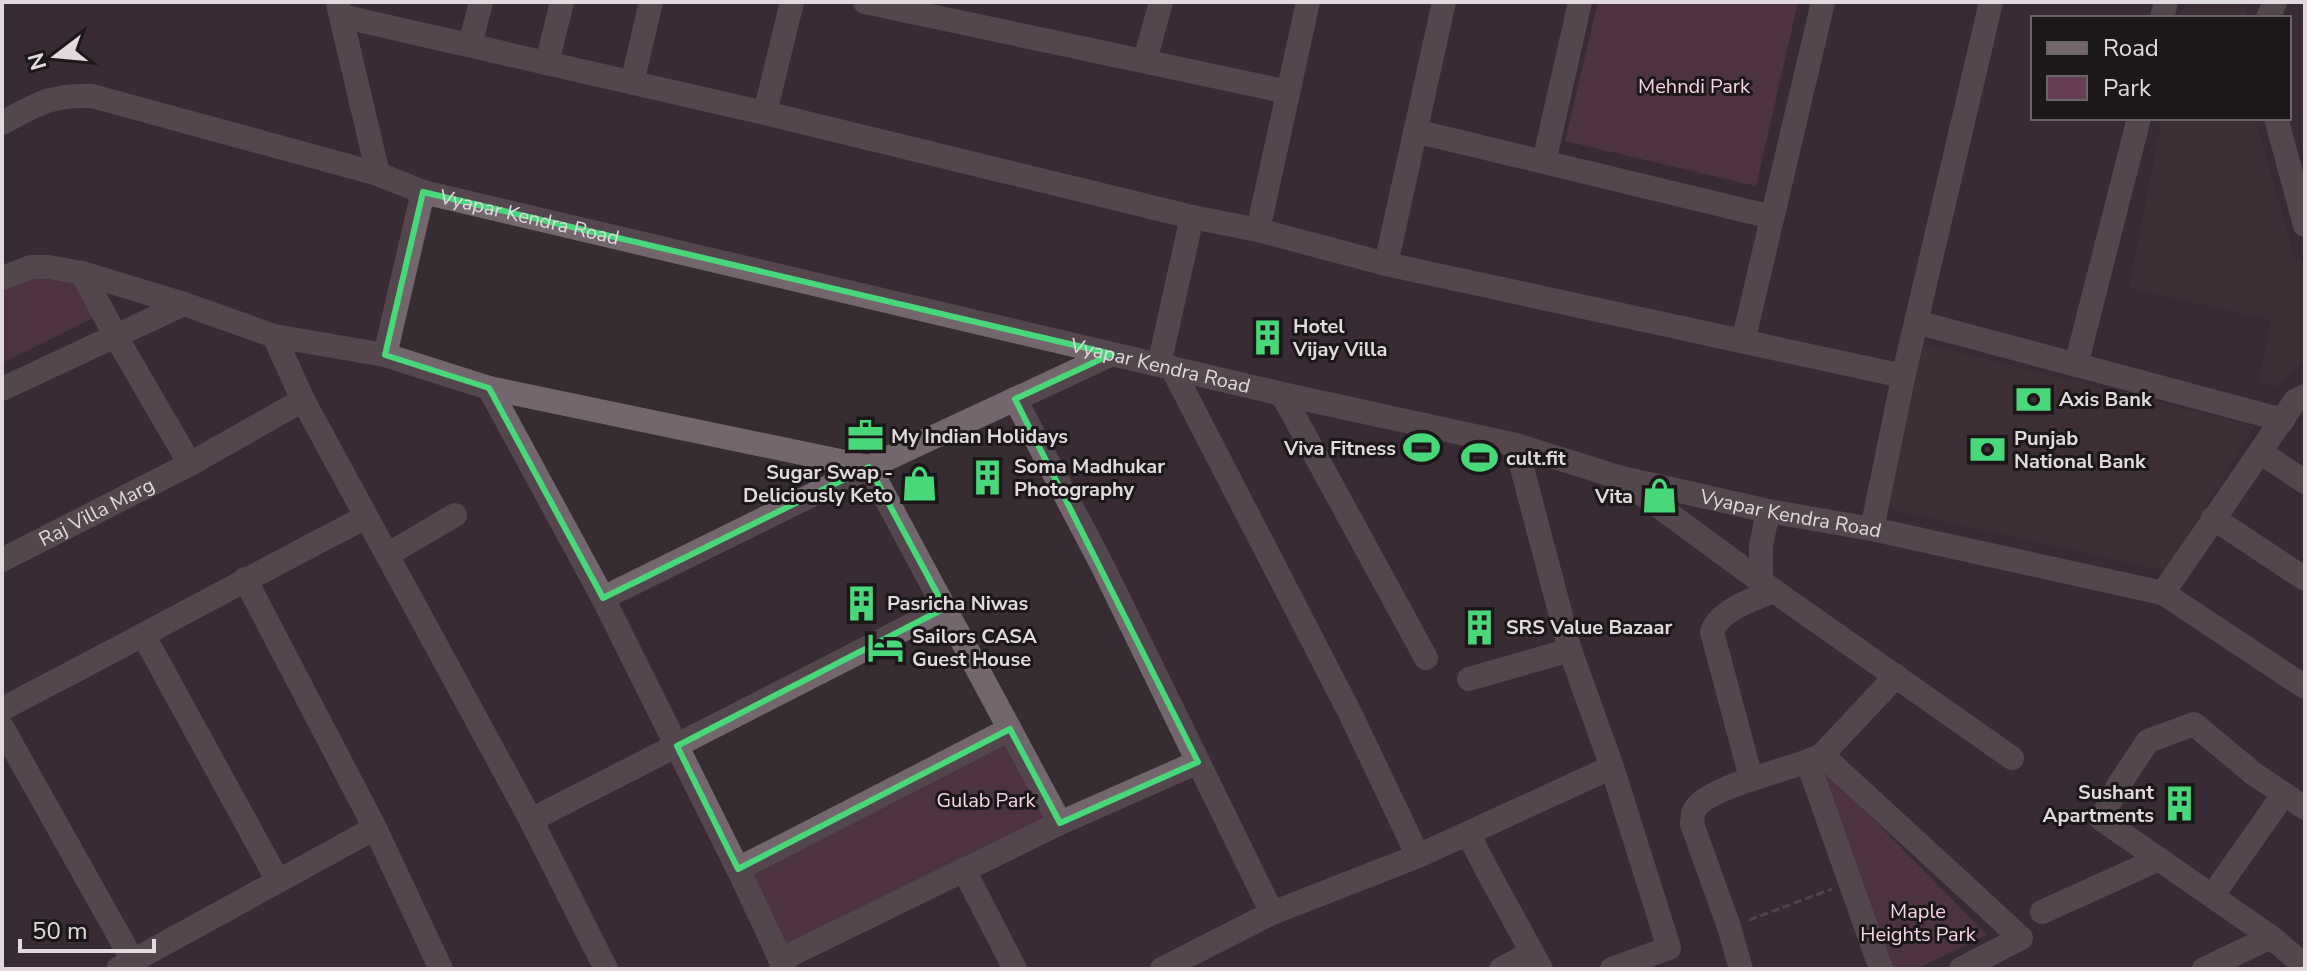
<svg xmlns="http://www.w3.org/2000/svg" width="2307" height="971" viewBox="0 0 2307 971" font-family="'Nunito Sans',sans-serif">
<rect width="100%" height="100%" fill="#382c33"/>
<!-- built -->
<path fill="#46343d" d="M2185,2H2225L2246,7V18H2182Z
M2162,118H2255L2294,256L2305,266V359L2276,387L2259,383L2271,320L2129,288Z
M1924,344L2254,426L2166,571L1885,508Z"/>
<!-- green -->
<path fill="#663d54" d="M1598,2H1798L1756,186L1565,141Z
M30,276L82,285L97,316L2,363V291Z
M1010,729L1060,823L780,960L738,869Z
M1817,762L1987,935L1916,969H1891Z"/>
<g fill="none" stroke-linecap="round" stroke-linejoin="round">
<!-- path -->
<path stroke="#6e6369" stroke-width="3" stroke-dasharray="8 4" stroke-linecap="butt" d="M1749,920L1832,889"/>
<!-- minor -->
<g stroke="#74666d" stroke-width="24">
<path d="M865,2L1288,92"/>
<path d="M338,4L378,174"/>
<path d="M341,16L765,113L1192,217L1258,230L1386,264L1903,376"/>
<path d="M2162,18L2166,2"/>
<path d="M2268,18L2275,2"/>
<path d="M470,45L481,2"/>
<path d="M1145,60L1161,2"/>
<path d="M547,63L562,2"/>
<path d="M632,83L651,2"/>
<path d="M765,113L792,2"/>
<path d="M2276,118L2305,225"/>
<path id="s1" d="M2,123C38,104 49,95 92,96L378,174L423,192L1282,394L1516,445L1618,477L1768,511L1872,529L2163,593L2305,687"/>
<path d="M1415,131L1772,217"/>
<path d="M1544,162L1580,2"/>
<path d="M1258,230L1308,2"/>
<path d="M1386,264L1444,2"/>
<path d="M82,273L115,335L190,464"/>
<path d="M2,278L31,267H49L82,273L184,304L274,336L385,355L489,388L869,467L1060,823"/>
<path d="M1916,322L2283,420"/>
<path d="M274,336L303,400L531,820L606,969"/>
<path d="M1743,342L1823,2"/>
<path d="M385,355L423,192"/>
<path d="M1159,365L1192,217"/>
<path d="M2076,365L2139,118"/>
<path d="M1172,368L1350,713L1418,856"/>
<path d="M489,388L603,598L738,869L785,969"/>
<path d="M2,389L184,304"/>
<path d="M1282,394L1426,658"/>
<path d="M1015,399L1102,565L1272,913"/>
<path d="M1516,445L1570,650L1612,767L1669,948L1612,969"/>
<path d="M2260,452L2305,482"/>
<path d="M1627,483L1774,591L2012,758"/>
<path d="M2213,518L2305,579"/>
<path d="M1872,529L1903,378L1991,2"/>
<path d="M387,555L455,515"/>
<path id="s2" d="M2,560L190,464L303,400"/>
<path d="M245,579L375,828L441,969"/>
<path d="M1761,582V546L1768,511"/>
<path d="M2163,593L2295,401L2305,396"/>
<path d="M603,598L869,467L1112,354"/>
<path d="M144,636L278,881"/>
<path d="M1469,679L1570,650"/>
<path d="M2,709C124,646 244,580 366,517"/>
<path d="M2,727L133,961"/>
<path d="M1822,755L2021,938L1961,969"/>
<path d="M1808,763L1881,969"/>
<path d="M1751,778L1712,632C1718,611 1755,598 1774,591"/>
<path d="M2305,808L2254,774L2194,724L2148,741L2118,786L2101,819L2271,937L2305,966"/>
<path d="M531,820L945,608"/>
<path d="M1470,832L1474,845L1488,872L1541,969"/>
<path d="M738,869L1010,729"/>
<path d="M964,870L1015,969"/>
<path d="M2212,896L2284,794"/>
<path d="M2042,912L2159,859"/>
<path d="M780,960L1060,823L1198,762"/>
<path d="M118,969L375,828"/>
<path d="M1162,969L1272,913L1418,856L1612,767"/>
<path d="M1501,969L1531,953"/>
<path d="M1741,969L1729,927L1692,824C1693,819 1692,815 1694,811C1704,786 1797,769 1822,755L1896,676"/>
<path d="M2204,969L2271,937"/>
</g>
</g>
<!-- marked area -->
<path d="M0 0H2307V971H0ZM423,192L1112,354L1015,399L1198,762L1060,823L1010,729L738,869L677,746L945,608L869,467L603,598L489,388L385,355Z" fill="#382c33" fill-opacity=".55" fill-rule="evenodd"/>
<path fill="none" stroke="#48d779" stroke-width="6" stroke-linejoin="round" d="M423,192L1112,354L1015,399L1198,762L1060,823L1010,729L738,869L677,746L945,608L869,467L603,598L489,388L385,355Z"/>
<!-- icons -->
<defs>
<symbol id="building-bare" viewBox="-9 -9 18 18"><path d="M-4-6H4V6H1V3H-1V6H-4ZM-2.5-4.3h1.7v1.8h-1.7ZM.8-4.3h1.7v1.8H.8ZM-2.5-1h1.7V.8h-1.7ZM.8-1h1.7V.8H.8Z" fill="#48d779" stroke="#1c1719" stroke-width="2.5" paint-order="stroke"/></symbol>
<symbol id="bank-bare" viewBox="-9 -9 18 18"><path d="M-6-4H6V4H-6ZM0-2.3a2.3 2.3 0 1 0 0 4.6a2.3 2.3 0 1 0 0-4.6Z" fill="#48d779" stroke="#1c1719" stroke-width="2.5" paint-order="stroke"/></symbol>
<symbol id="office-bare" viewBox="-9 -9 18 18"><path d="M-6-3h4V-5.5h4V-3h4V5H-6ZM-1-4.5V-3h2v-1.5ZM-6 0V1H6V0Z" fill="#48d779" stroke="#1c1719" stroke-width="2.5" paint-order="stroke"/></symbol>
<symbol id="stadium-bare" viewBox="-9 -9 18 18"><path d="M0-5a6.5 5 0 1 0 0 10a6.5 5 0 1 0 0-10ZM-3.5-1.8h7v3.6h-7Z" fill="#48d779" stroke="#1c1719" stroke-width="2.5" paint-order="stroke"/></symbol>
<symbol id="shop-bare" viewBox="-9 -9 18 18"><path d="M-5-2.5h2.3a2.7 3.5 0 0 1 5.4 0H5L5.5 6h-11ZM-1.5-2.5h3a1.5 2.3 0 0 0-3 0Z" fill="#48d779" stroke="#1c1719" stroke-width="2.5" paint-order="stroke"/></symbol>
<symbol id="hotel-bare" viewBox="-9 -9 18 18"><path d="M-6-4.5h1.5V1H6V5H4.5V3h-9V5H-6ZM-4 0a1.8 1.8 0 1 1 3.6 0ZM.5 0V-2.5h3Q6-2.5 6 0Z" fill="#48d779" stroke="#1c1719" stroke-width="2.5" paint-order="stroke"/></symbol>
</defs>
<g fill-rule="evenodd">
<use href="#building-bare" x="1242" y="312" width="51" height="51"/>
<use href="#bank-bare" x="2008" y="374" width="51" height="51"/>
<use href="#office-bare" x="840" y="410" width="51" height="51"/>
<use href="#stadium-bare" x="1396" y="422" width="51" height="51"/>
<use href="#bank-bare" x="1962" y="424" width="51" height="51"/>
<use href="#stadium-bare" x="1454" y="432" width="51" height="51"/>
<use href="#building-bare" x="962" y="452" width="51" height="51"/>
<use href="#shop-bare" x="894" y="458" width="51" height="51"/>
<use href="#shop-bare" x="1634" y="470" width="51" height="51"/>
<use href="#building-bare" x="836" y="578" width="51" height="51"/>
<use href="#building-bare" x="1454" y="602" width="51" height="51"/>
<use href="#hotel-bare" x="860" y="622" width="51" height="51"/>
<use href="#building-bare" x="2154" y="778" width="51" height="51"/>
</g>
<g text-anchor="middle" stroke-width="6" stroke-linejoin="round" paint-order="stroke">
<!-- park labels -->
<g font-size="20" fill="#f6d3e5" stroke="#1c1719">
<text x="1694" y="93">Mehndi Park</text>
<text x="986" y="807">Gulab Park</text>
<text x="1918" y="918">Maple<tspan x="1918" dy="23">Heights Park</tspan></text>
</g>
<!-- street labels -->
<g font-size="20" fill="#e1d9dd" stroke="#1c1719">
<text dy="7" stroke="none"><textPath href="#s1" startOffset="550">Vyapar Kendra Road</textPath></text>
<text dy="7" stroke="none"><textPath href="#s1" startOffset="1198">Vyapar Kendra Road</textPath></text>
<text dy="7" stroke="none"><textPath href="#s2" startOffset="106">Raj Villa Marg</textPath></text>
<text dy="7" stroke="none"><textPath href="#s1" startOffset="1846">Vyapar Kendra Road</textPath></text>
</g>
<!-- poi labels -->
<g font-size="20" font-weight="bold" fill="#e1d9dd" stroke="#1c1719" text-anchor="start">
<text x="1293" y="333">Hotel<tspan x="1293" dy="23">Vijay Villa</tspan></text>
<text x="2059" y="406">Axis Bank</text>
<text x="891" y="443">My Indian Holidays</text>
<text x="2014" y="445">Punjab<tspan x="2014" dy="23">National Bank</tspan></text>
<text x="1396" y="455" text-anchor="end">Viva Fitness</text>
<text x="1506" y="465">cult.fit</text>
<text x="1014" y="473">Soma Madhukar<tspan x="1014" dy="23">Photography</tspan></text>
<text x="893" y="479" text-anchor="end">Sugar Swap -<tspan x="893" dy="23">Deliciously Keto</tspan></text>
<text x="1633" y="503" text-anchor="end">Vita</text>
<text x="887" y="610">Pasricha Niwas</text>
<text x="1506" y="634">SRS Value Bazaar</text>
<text x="912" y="643">Sailors CASA<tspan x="912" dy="23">Guest House</tspan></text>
<text x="2154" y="799" text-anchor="end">Sushant<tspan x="2154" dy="23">Apartments</tspan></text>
</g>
</g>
<!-- border -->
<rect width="2307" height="971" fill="none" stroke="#e1d9dd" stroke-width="8"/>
<!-- legend -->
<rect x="2031" y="16" width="260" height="104" fill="#1c1719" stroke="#6b6567" stroke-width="2"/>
<rect x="2047" y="42" width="40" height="12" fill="#74666d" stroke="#6b6567" stroke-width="2"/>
<text x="2103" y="56" font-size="24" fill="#e1d9dd">Road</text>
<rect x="2047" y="76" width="40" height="24" fill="#663d54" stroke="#6b6567" stroke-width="2"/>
<text x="2103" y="96" font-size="24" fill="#e1d9dd">Park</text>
<!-- north arrow -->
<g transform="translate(56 56) rotate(254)" stroke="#1c1719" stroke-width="6" paint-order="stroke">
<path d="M0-6L14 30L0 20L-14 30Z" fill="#e1d9dd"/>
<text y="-12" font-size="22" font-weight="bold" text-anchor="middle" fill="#e1d9dd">N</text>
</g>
<!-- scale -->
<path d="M20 939v12h134v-12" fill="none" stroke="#e1d9dd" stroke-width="4"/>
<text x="32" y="939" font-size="24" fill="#e1d9dd" stroke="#1c1719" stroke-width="6" paint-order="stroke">50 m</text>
</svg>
